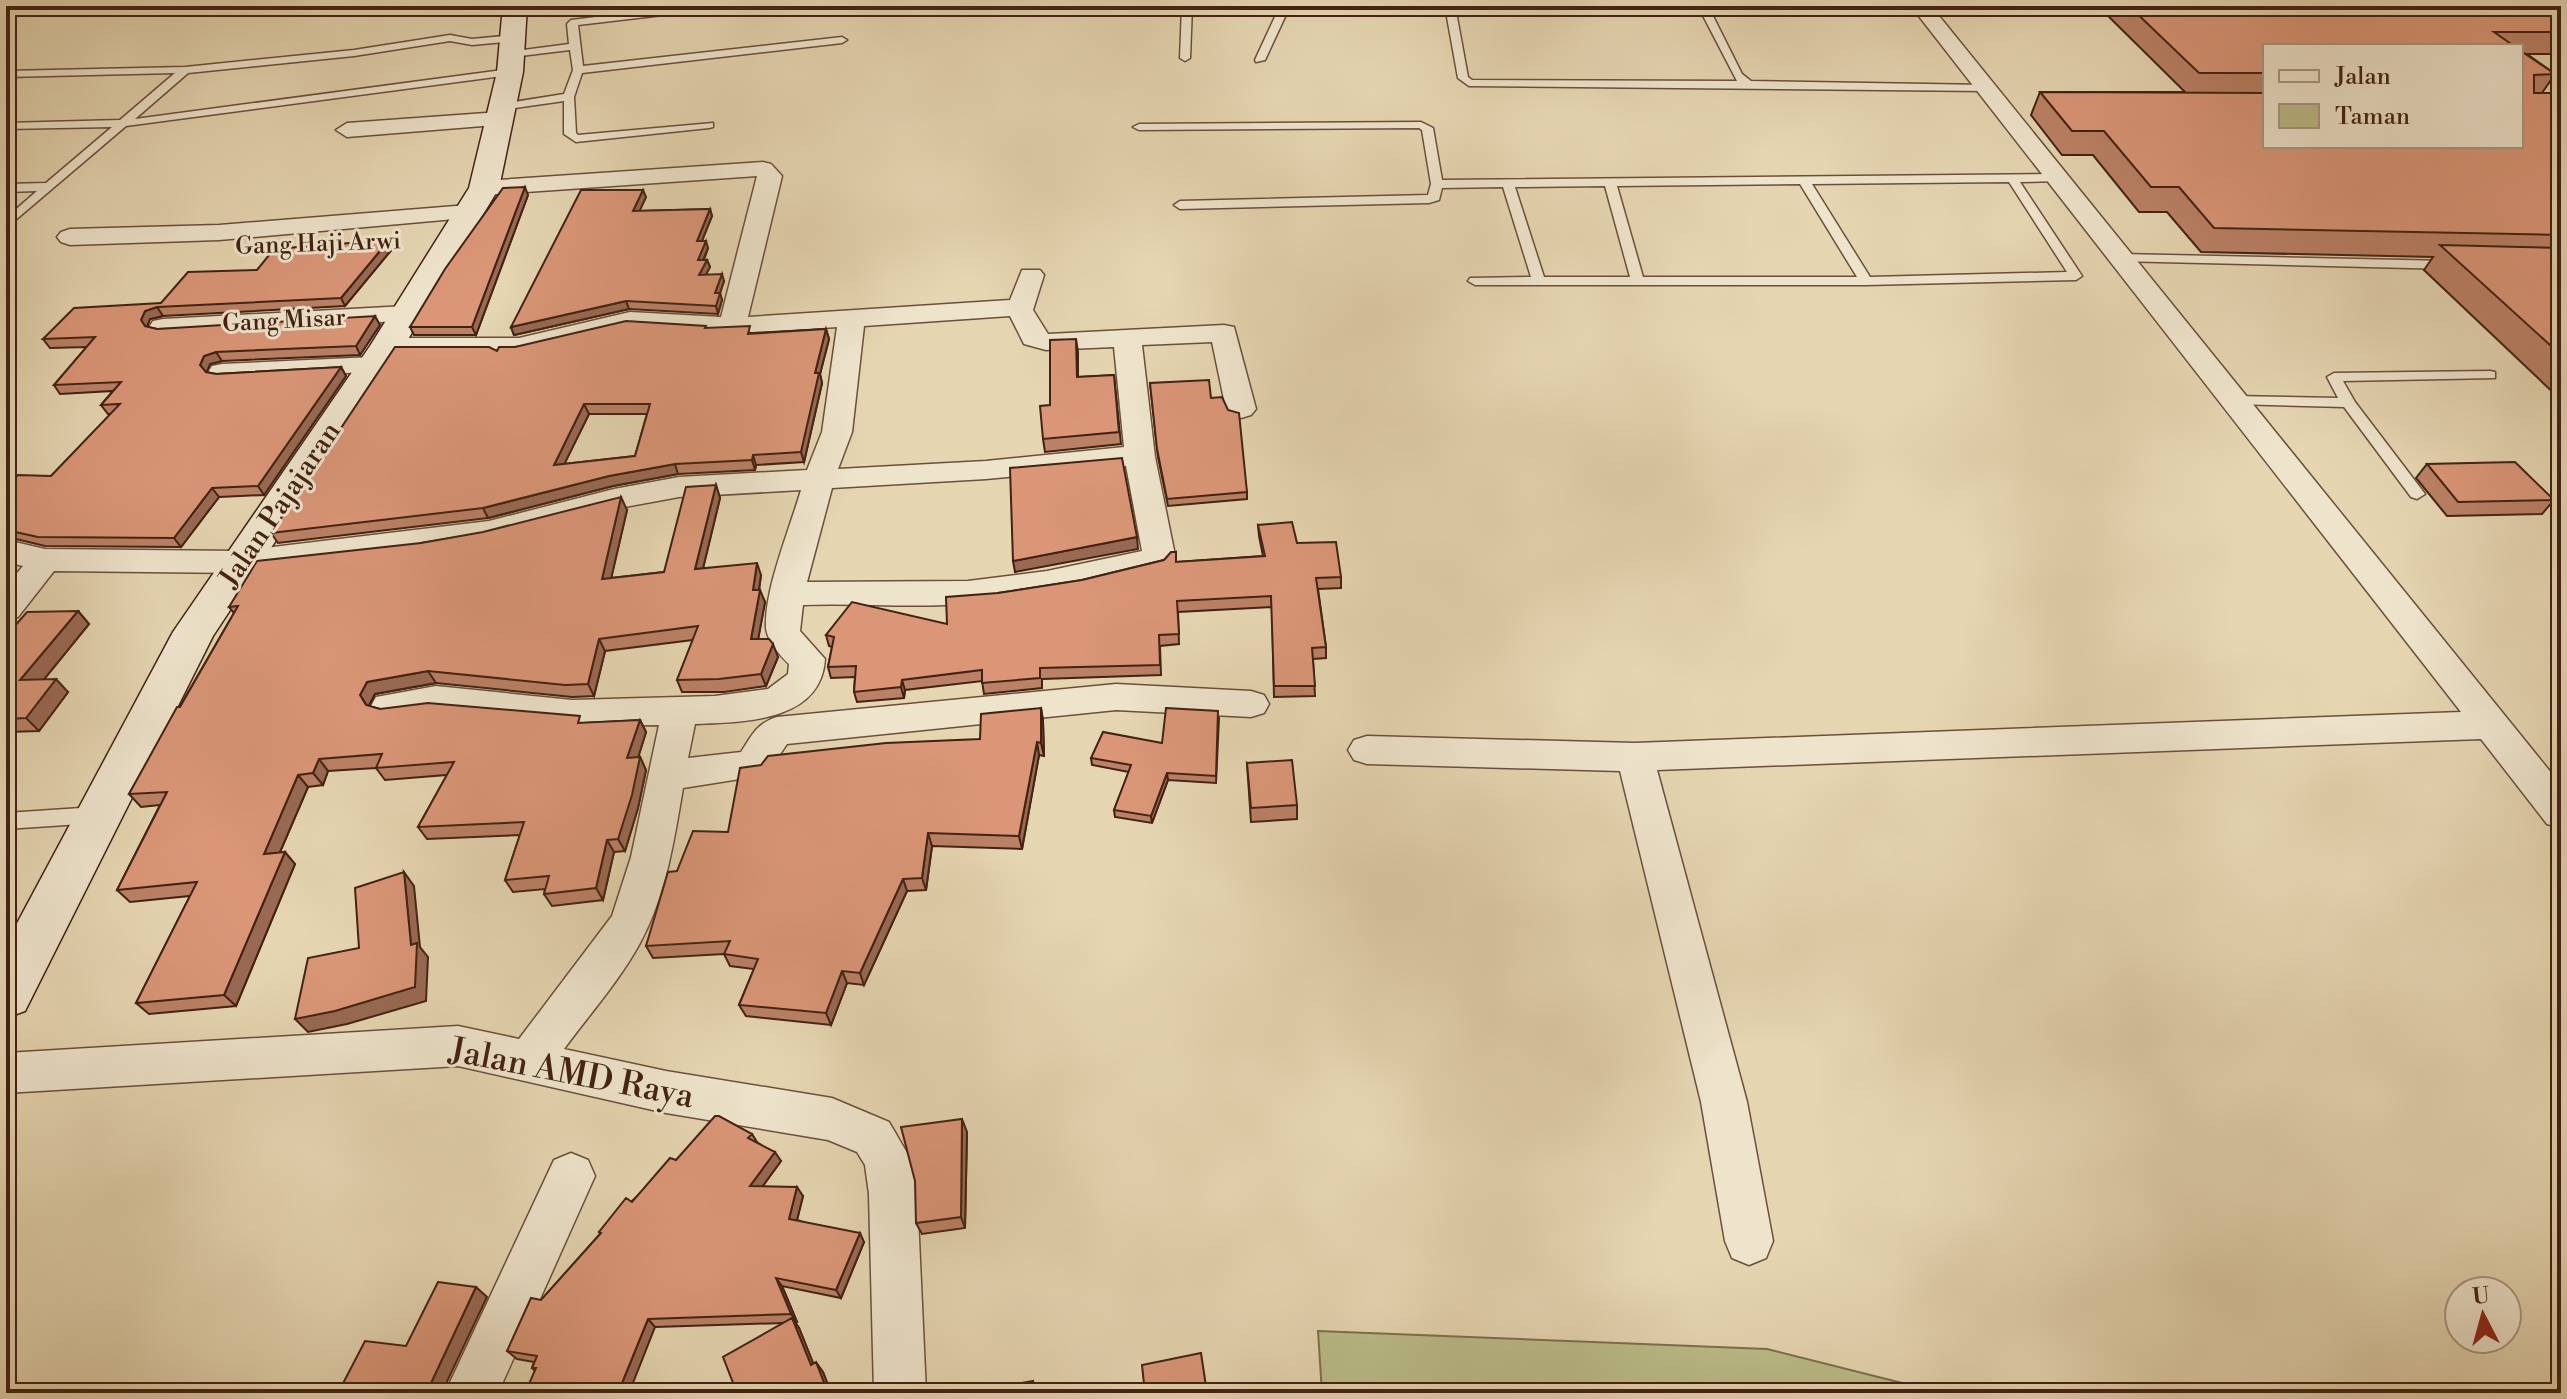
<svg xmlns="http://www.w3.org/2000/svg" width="2567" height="1399" viewBox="0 0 2567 1399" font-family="'Libre Bodoni',serif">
<rect width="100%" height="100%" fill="#e5d5b1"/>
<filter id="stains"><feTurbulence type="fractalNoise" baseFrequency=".0025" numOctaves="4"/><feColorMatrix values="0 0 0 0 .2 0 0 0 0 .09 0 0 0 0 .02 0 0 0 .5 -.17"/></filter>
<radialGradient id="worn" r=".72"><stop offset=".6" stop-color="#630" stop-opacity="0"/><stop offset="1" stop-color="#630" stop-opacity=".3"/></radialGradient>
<!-- green -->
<path fill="#babc88" stroke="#7e6f4e" stroke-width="2" d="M1318,1331L1767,1349L1942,1393H1322Z"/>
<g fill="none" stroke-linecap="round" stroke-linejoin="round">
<defs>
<path id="service" d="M688,6H719L714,9L578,25L583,66L842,37L847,40L842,43L582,73L574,97L576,133L578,135L713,123V127L709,128L576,142L564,134V101L501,110L496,107L501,104L564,94L573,70L570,50L512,57L508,56V52L569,44L567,24L571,20Z
M1182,6H1192L1190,58L1185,61L1180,58Z
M1280,6H1290L1265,60L1256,62L1255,60Z
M1445,6H1455L1468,77L1472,80L1737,81L1698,6H1708L1742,74L1751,81L1986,85L1991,88L1986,91L1469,86L1458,78Z
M450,35L472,39L514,35L519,38L514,41L472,45L450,41L354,56L188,73L135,119L510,69L515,72L510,75L126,126L6,228V218L37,191L6,192V184L46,183L112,127L6,129V123L120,120L175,73L6,77V71L185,67L354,50Z
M1421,122L1433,128L1442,180L2056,174L2062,178L2060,181L2020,182L2082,276L2076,280L1866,285H1475L1468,281L1470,278L1531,277L1503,187L1442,188L1439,200L1429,203L1180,209L1174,205L1180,201L1428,195L1431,184L1422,130L1419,128L1139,130L1133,127L1139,124ZM2009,182L2067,272L1870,277L1812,184ZM1800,184L1857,277H1643L1617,186ZM1605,186L1630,277H1544L1515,187Z
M2121,254L2450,261L2456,265L2450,269L2116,261V255Z
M2490,371L2495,372V378L2343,381L2355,402L2425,494L2417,499L2411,497L2344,407L2233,404L2226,400L2233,396L2338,398L2327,377L2334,373Z
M96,807L103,810L106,815L103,820L96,823L6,829V813Z"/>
<path id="minor" d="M1911,6H1931L2561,785V828L2547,824L2481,739L1657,770L1747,1102L1773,1241L1766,1258L1749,1265L1732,1258L1725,1241L1701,1102L1620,771L1367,764L1354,760L1348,750L1354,740L1367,736L1635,743L2461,712Z
M500,112L511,119L508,124L347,137L336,130L347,123Z
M763,162L771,164L782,176L748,317L1010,300L1022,270H1040L1044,275L1033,310L1048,334L1224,325L1234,327L1256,409L1251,415L1241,418L1231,415L1226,409L1212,342L1142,345L1155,457L1175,555L1164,568C1093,587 1018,602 945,605C897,607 850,603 803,605L800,631L825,659C821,722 744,722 695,724L688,758L741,752C752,735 757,723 777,717L1116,684L1251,691L1264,695L1269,704L1264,713L1251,717L1116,710L787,744L766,775L683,788C674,841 666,895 640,943C620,980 589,1015 564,1049L666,1071L832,1098L889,1122L910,1158L917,1194L926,1393H874L869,1194L865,1165L857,1152L828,1140L666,1113L458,1066L6,1093V1053L458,1026L519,1039L612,916L631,857L659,725L572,726L436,712L389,719L376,715L371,706L376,697L436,686L572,700L715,696L768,689L788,674L789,664C780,656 767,640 766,628C764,590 790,528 801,490L679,497L614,509L489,541L428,552L240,573L54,571L18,617L6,621V586L23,566L6,562V540L45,549L240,551L489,521L614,489L679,477L807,470L822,432L837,327L732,334L630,328L519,354H387L377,352L373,346L377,340L387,338H519L630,312L721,317L757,176L484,195L476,193L472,188L476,183L484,181ZM1010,316L1024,344L1046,350L1114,347L1124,447L986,461L838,469L852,432L864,326ZM1126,466L1142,551L1047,571L968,581L807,582L832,488L986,479Z
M468,205L477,207L480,212L477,217L219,240L70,245L61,242L57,237L61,232L70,229L219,225Z
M406,306L415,308L419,314L415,320L163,335L153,333L149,327L153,321L163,319Z
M373,357L383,359L387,365L383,371L222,380L212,378L208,372L212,366L222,364Z
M571,1153L588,1160L595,1176L498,1393H445L554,1160Z"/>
<path id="secondary" d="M503,6H527L523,72L499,188L404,346L213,636L25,1011L6,1018V944L173,632L370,346L469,188L497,72Z"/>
</defs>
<!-- service casing -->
<use href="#service" stroke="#6b4f3a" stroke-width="3"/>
<!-- minor casing -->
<use href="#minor" stroke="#6b4f3a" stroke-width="3"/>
<!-- secondary casing -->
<use href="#secondary" stroke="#422213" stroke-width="3"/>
<!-- service -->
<use href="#service" fill="#eee4cc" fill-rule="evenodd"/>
<!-- minor -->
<use href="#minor" fill="#eee4cc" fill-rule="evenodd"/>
<!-- secondary -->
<use href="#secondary" fill="#eee4cc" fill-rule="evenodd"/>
</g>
<!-- wall -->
<path fill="#bb8166" stroke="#422213" stroke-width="2" fill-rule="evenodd" d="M2098,6H2561V54H2527L2555,74L2542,93H2561V400L2424,270L2433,257L2201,252L2167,212H2139L2093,155H2062L2031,115L2040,92H2185ZM2265,46H2521V146H2265Z
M528,195L476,335H414L410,327Z
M646,197L639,211L710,209L712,216L702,241L708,248L704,260H707L710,267L706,274L724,281L720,293L722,300L718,314L629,309L514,335L511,327Z
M389,240L393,248L345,306L163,316L150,319L147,327L157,329L380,325L360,355L222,361L210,364L206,372L216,374L341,367L346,376L264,495L219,497L181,547L45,546L12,538L6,531V487L51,476L111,414H108L101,405L113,391L60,394L54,385L87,347L50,348L43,339L161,303L257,270Z
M707,328L752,333L826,329L829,339L820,374L822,383L804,462L756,465L755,470L678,474L613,486L488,518L278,543L271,533L497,351L515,347ZM589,414H647L635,456L564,464Z
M1078,352V377L1114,375L1121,444L1045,452L1043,439L1050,405Z
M1150,383L1211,398L1247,492V499L1168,506L1158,457Z
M2427,464L2554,500L2542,514L2447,516L2416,478Z
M716,485L720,498L703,568L761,575L759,590L765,602L758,639L778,657L766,686L724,692H682L677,680L693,640L605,651L594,696L572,697L436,683L375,694L369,706L380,709L583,723L640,720L646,732L638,757H640L646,770L638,808L625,851L614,852L603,900L552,906L544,894L545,889L513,892L505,880L520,835L427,839L418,827L447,775L385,780L376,768L328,771L323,785L308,787L280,852L295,864L236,1006L149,1014L136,1003L190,896L130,902L117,890L160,805L141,807L129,794L234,613L229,607L421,543L627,510L611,578L664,572Z
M1258,525L1297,543L1341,577V588L1318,589L1326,647V658L1313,659L1315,696L1274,697L1272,607L1178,612L1179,644L1160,646L1161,675L1042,679V688L984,694L982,681L905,690L904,698L857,702L854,692L855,677L831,678L828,667L832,647L829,646L826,635L947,624L998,593L1082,580L1164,560L1176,552V562L1263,556L1259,536Z
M78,611L89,624L44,679L68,692L39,731L6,732V636Z
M1041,708L1043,721L1044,756L1039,755L1022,849L932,846L926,890L907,891L864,985L847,983L831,1025L746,1016L739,1005L754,969L730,966L724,954L653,958L646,946L677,871L728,832L980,739Z
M1219,718L1216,783L1168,780L1152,823L1115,817L1114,810L1129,772L1092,765L1091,758L1162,743Z
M1247,763L1297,805V819L1251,822Z
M967,1132L965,1228L922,1234L916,1223Z
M752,1134L757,1142L781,1161L763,1186L803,1196L797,1220L864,1242L841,1298L782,1286L797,1322H795L799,1328L813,1363L823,1372L831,1393L783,1323L655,1327L535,1371L532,1368L534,1362L517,1359L507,1351L541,1300L600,1234L599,1232L676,1160Z"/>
<!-- shaded-wall -->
<path fill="#996953" stroke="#422213" stroke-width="2" d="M525,187L528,195L476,335L472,327Z
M643,190L646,197L636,219L633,211Z
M710,209L712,216L699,248L697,241Z
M389,240L393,248L345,306L341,298Z
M706,241L708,248L700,267L698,260Z
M707,260L710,267L702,282L699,275Z
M722,274L724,281L720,293L722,300L718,314L716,306L715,293Z
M626,301L629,309L514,335L511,327Z
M157,307L163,316L150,319L146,329L141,320L145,311Z
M375,316L380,325L360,355L356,346Z
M826,329L829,339L820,374L822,383L804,462L801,452L815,373Z
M1076,339L1078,352V390L1077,377Z
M216,352L222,361L210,364L206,374L200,365L204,356Z
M341,367L346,376L264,495L258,486Z
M584,404L589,414L559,475L554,465Z
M753,455L756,465L755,470L752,460Z
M675,464L678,474L613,486L488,518L483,508L609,476Z
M716,485L720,498L700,581L695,569Z
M212,488L219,497L181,547L174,538Z
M621,497L627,510L608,592L602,579Z
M1137,537L1138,549L1015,572L1013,561Z
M757,563L761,575L757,603L753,590Z
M760,590L765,602L756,651L751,639Z
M78,611L89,624L33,693L20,680Z
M599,639L605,651L594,696L588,684Z
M773,644L778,657L766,686L761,674Z
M428,671L436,683L375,694L368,707L360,695L367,682Z
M56,679L68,692L39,731L26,718Z
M902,680L905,690L904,698L901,687Z
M1041,708L1043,721L1044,756L1041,743Z
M640,720L646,732L634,771L627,758Z
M1037,742L1039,755L1022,849L1019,836Z
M640,757L646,770L638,808L625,851L618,839Z
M319,759L328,771L323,785L313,773Z
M1167,773L1168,780L1152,823L1151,816Z
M298,775L308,787L274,866L264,854Z
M928,833L932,846L926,890L922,878Z
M607,840L614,852L603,900L596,888Z
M285,852L295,864L236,1006L224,995Z
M404,872L414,886L420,947L428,957L426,1001L347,1024L308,1032L295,1019L411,945Z
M903,879L907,891L864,985L860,973Z
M842,971L847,983L831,1025L826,1013Z
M962,1119L967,1132L965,1228L961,1217Z
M775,1152L781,1161L756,1195L750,1186Z
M797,1187L803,1196L795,1228L789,1219Z
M860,1233L864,1242L841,1298L836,1290Z
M776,1278L782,1286L797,1322L791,1314Z
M476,1287L487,1297L442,1392L443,1393H430L431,1383Z
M792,1318L799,1328L818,1375L811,1365Z
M648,1319L655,1327L629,1393H618Z
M816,1362L823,1372L831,1393H828Z
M1033,1381L1037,1391L1036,1393H1032Z"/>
<!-- building -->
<path fill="#da9677" stroke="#422213" stroke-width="2" fill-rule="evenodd" d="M2129,6H2561V32H2494L2514,46H2265V73H2199Z
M2521,51L2555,74L2534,75V93H2561V235L2214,228L2179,187H2151L2104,131H2072L2040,92L2265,93V146H2521Z
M525,187L472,327H410L445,269L503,188Z
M581,190H643L633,211L710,209L697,241H706L698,260H707L699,275L722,274L715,293H720L716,306L626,301L511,327Z
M389,240L341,298L157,307L145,311L141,320L145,326L157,329L375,316L356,346L216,352L204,356L200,365L206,372L216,374L341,367L258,486L212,488L174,538L38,537L6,530V528L14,520H6V487L18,475L51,476L120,404L101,405L121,382L54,385L95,337L43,339L74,308L161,303L188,272L257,270L274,249Z
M2440,245L2561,248V355Z
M626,321L706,326L705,328L750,326L748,334L826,329L815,373H819L801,452L753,455L752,460L675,464L609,476L483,508L271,533L395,347H489L497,351L499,347H515ZM584,404H650L635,456L554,465Z
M1076,339L1077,377L1114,375L1119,432L1043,439L1040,406L1050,405V340Z
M1209,380L1211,398L1222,397L1228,410L1239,413L1247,492L1167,499L1157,449L1150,383Z
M1122,458L1137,537L1013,561L1010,468Z
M2515,462L2554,500L2458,502L2427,464Z
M716,485L695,569L757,563L753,590H760L751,639H769L773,644L761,674L719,679L677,680L698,626L599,639L588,684L565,685L428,671L367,682L360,695L366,705L380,709L428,703L580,716L578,723L640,720L627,758L640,757L632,795L618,839L607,840L596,888L544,894L549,876L505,880L524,822L418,827L454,762L376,768L382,754L319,759L313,773L298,775L264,854L285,852L224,995L136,1003L197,882L117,890L167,792L129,794L177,707H180L238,606L229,607L257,561L421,543L483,532L621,497L602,579L664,572L686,487Z
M1292,522L1297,543L1336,542L1341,577L1316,578L1326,647L1312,648L1315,686H1274L1271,596L1177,601L1179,634L1159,635L1160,665L1040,668V678L982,683V670L902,680L901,687L854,692L856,666L828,667L834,637L826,635L852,602L947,624L946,597L998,593L1082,580L1164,560L1171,552H1176V562L1265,556L1258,525Z
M78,611L20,680L56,679L26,718L6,719V636L27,612Z
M1041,708V743L1037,742L1019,836L928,833L922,878L903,879L860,973L842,971L826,1013L739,1005L758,959L724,954L730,941L646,946L668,872L677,871L693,831L728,832L740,768L761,765L768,756L886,743L980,739L981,714Z
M1166,708L1218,711L1216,776L1167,773L1151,816L1114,810L1131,765L1091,758L1103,732L1162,743Z
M1292,760L1297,805L1251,808L1247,763Z
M404,872L411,945L417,943L415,987L335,1011L295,1019L308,958L359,948L355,888Z
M715,1116H719L752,1134L748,1138L775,1152L750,1186L797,1187L789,1219L860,1233L836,1290L776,1278L791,1314L648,1319L618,1393H525L536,1368H532L537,1356L507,1351L531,1298L541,1300L601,1233L599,1232L626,1198L632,1202L670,1158L676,1160Z
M962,1119L961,1217L916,1223L915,1181L901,1127Z
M438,1282L476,1287L431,1383L433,1387L430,1393H338L365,1341L406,1346Z
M792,1318L811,1365L816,1362L828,1393H737L723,1357Z
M1201,1353L1207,1393H1145L1142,1365Z
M1033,1381L1032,1393H964Z"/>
<g text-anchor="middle" stroke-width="6" stroke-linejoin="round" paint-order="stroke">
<!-- far-street labels -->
<g font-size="24" fill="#422213" stroke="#eee4cc">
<text transform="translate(318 243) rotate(-2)" y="8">Gang Haji Arwi</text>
<text transform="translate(284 320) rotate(-3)" y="8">Gang Misar</text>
</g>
<!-- street labels -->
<g font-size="28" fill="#422213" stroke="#eee4cc">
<text transform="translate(279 504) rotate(-56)" y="10">Jalan Pajajaran</text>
</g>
<!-- near-street labels -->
<g font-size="34" fill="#422213" stroke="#eee4cc">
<text transform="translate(572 1072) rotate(11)" y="12">Jalan AMD Raya</text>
</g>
</g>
<!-- margin -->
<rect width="2567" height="1399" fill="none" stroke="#e5d5b1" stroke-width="32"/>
<rect x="8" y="8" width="2551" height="1383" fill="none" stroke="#422213" stroke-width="4"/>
<rect x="16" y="16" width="2535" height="1367" fill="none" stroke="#422213" stroke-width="2"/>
<!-- legend -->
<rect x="2263" y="44" width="260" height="104" fill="#eee4cc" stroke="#a99682" stroke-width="2"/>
<rect x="2279" y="70" width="40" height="12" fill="#eee4cc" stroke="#a99682" stroke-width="2"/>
<text x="2335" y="84" font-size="24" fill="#422213">Jalan</text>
<rect x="2279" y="104" width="40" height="24" fill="#babc88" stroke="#a99682" stroke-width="2"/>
<text x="2335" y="124" font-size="24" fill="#422213">Taman</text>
<!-- north arrow -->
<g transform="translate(2483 1315) rotate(354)"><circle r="38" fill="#eee4cc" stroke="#a99682" stroke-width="2"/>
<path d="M0-6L14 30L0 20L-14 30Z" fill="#8f2418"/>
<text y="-12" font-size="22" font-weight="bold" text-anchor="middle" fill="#422213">U</text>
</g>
<rect width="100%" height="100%" filter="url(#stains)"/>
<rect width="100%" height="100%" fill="url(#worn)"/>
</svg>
